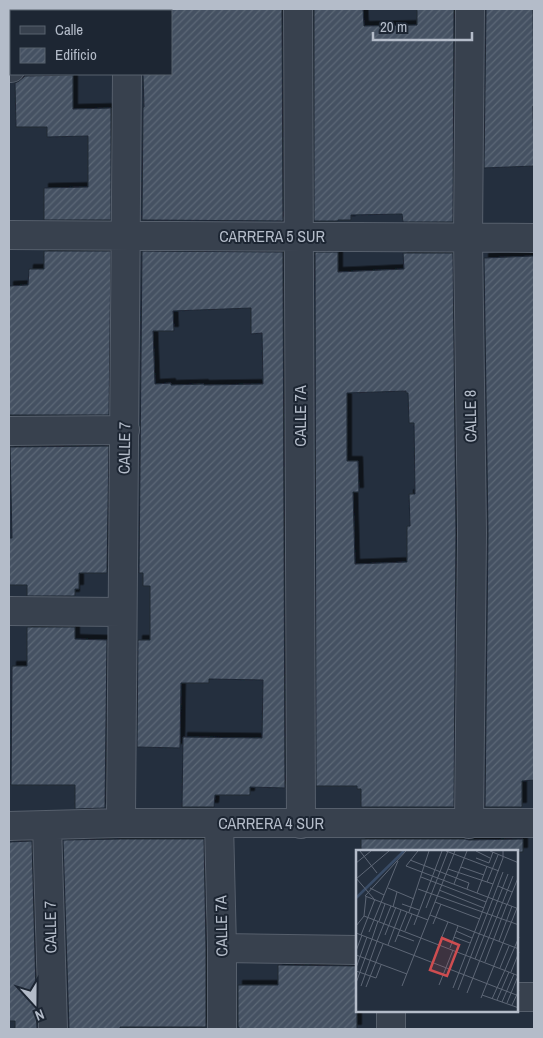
<svg xmlns="http://www.w3.org/2000/svg" width="543" height="1038" viewBox="0 0 543 1038" font-family="'Archivo Narrow',sans-serif">
<defs>
<pattern id="building-hatch" width="6" height="6" patternUnits="userSpaceOnUse" patternTransform="scale(1.25)"><rect width="6" height="6" fill="#455162"/><path d="M-1 1l2-2M0 6l6-6M5 7l2-2" fill="none" stroke="#5d6877"/></pattern>
<filter id="shadow"><feDropShadow dx="4.5" dy="-4.5" stdDeviation="0" flood-color="#0009"/></filter>
</defs>
<rect width="100%" height="100%" fill="#242f3e"/>
<!-- building -->
<path fill="url(#building-hatch)" stroke="#1f2835" fill-rule="evenodd" filter="url(#shadow)" d="M171,9H282L283,221L142,220L143,107H144L143,74H171Z
M314,9H363L364,26L417,25V9H454L453,222H403L402,214L351,215V220H338V221H314Z
M486,9H533L534,106H533L534,166L484,168Z
M73,75V109L111,108V220H44V188L88,187V136L47,137V127H16L15,83L19,81L25,76Z
M44,251H111L109,415H9V286L28,285L29,269H44Z
M142,251L283,252L285,788L250,787V795H215L214,807H182L183,737L262,738L263,680L209,679V683H181L180,748L137,747L138,640H150V586H143V573H139ZM251,308V334L262,333L263,384L204,385V384L171,385V383L155,384L153,331H174L173,311Z
M315,252H338V272L404,269L403,253H453L456,533L454,807H361V789H357V786H316ZM406,391V393H408L409,423H414L415,494H409L410,526H407V562L355,564L353,492H359L358,461H347V393Z
M534,256V780L522,781V807H485L488,533L484,258Z
M109,446L107,573H79V589H75V596H27V585H9V538H12L10,447Z
M27,627H75V639L107,640L105,808L75,809V785H11L12,666H27Z
M121,839H204L206,948V1027H120V1029H69L63,840Z
M361,839H465L469,840L523,839V852H361Z
M32,841L37,1029H15V1021H9V842Z
M278,965L357,966V1029H239V1027H238V985H278Z"/>
<g fill="none" stroke-linecap="round" stroke-linejoin="round">
<defs>
<path id="minor" d="M126,9V11
M298,9L301,824
M9,68H11
M9,235L534,238
M9,431L125,430
M9,611L122,612
M121,823C122,573 127,323 127,74
M219,823L222,948V1029
M469,824L472,533L468,238L470,9
M47,825L53,1029
M9,826L121,823H534
M222,948L357,950
M517,997H534
M391,1029V1012"/>
</defs>
<!-- minor casing -->
<use href="#minor" stroke="#565f6c" stroke-width="30"/>
<!-- minor -->
<use href="#minor" stroke="#38414e" stroke-width="28"/>
</g>
<g text-anchor="middle" stroke-width="4" stroke-linejoin="round" paint-order="stroke">
<!-- street labels -->
<g font-size="16" fill="#b4bcc9" stroke="#1d2633">
<text x="272" y="242">CARRERA 5 SUR</text>
<text transform="translate(300 416) rotate(-90)" y="6">CALLE 7A</text>
<text transform="translate(470 416) rotate(-91)" y="6">CALLE 8</text>
<text transform="translate(124 448) rotate(-89)" y="6">CALLE 7</text>
<text x="271" y="829">CARRERA 4 SUR</text>
<text transform="translate(221 926) rotate(-91)" y="6">CALLE 7A</text>
<text transform="translate(50 927) rotate(-91)" y="6">CALLE 7</text>
</g>
</g>
<!-- overview -->
<g transform="translate(356 850)">
<rect width="162" height="162" fill="#242f3e"/>
<path fill="none" stroke="#394c67" stroke-width="2.5" d="M0,48L48,1"/>
<path fill="none" stroke="#5e6776" stroke-width="1" d="M4,1L21,23M50,1L9,46L72,70M90,1L143,21M120,1L134,8M134,1L163,13M120,8L133,13L137,2M54,10L113,33L111,39M0,13L15,1M50,16L163,59M50,16L62,1M105,17L128,25M92,19L137,34M65,27L130,52M0,28L18,49M0,29L33,1M131,32L142,5M98,34L111,1M142,36L156,42M14,38L28,45M32,38L58,49M62,39L163,75M83,40L128,58M121,43L131,16M79,52L124,69M46,54L63,60M151,55L162,28M37,57L41,42M70,58L92,1M53,62L73,1M74,65L163,99M8,66L163,126M23,71L29,54M77,74L85,54M58,75L86,1M0,76L8,66L10,47M49,81L56,64M100,81L116,88M13,82L42,11M0,83L163,146M5,85L19,49M29,85L40,57M42,85L58,91M98,87L114,93M16,89L22,71M85,89L92,72M21,91L35,56M143,91L156,56M39,92L51,62M32,95L45,60M94,98L102,76M0,101L6,85M0,105L51,124M119,109L152,24M129,112L151,54M0,118L11,87M144,118L153,96M149,120L163,87M0,121L20,128L25,115M155,122L163,102M0,133L16,89M83,135L97,100M5,136L21,91M46,136L99,1M10,137L27,94M97,138L147,8V1M102,140L147,22M111,143L157,26M126,145L163,158M125,148L161,58M136,149L149,120M141,150L153,122M146,152L158,124M151,153L162,126M156,155L163,140"/>
<path fill="#ce4d50" fill-opacity="0.15" stroke="#ce4d50" stroke-width="2.5" d="M86,88L103,95L91,126L74,120Z"/>
<rect width="162" height="162" fill="none" stroke="#b4bcc9" stroke-width="2.5"/>
</g>
<!-- border -->
<rect width="543" height="1038" fill="none" stroke="#b4bcc9" stroke-width="20"/>
<!-- legend -->
<rect x="10" y="10" width="162" height="65" fill="#1d2633" stroke="#59626f"/>
<rect x="20" y="26" width="25" height="8" fill="#38414e" stroke="#59626f"/>
<text x="55" y="35" font-size="15" fill="#b4bcc9">Calle</text>
<rect x="20" y="48" width="25" height="15" fill="url(#building-hatch)" stroke="#59626f"/>
<text x="55" y="60" font-size="15" fill="#b4bcc9">Edificio</text>
<!-- north arrow -->
<g transform="translate(35 1003) rotate(159)" stroke="#1d2633" stroke-width="4" paint-order="stroke">
<path d="M0-4L9 19L0 12L-9 19Z" fill="#b4bcc9"/>
<text y="-8" font-size="14" font-weight="bold" text-anchor="middle" fill="#b4bcc9">N</text>
</g>
<!-- scale -->
<path d="M373 32v8h99v-8" fill="none" stroke="#b4bcc9" stroke-width="2.5"/>
<text x="380" y="32" font-size="15" fill="#b4bcc9" stroke="#1d2633" stroke-width="4" paint-order="stroke">20 m</text>
</svg>
